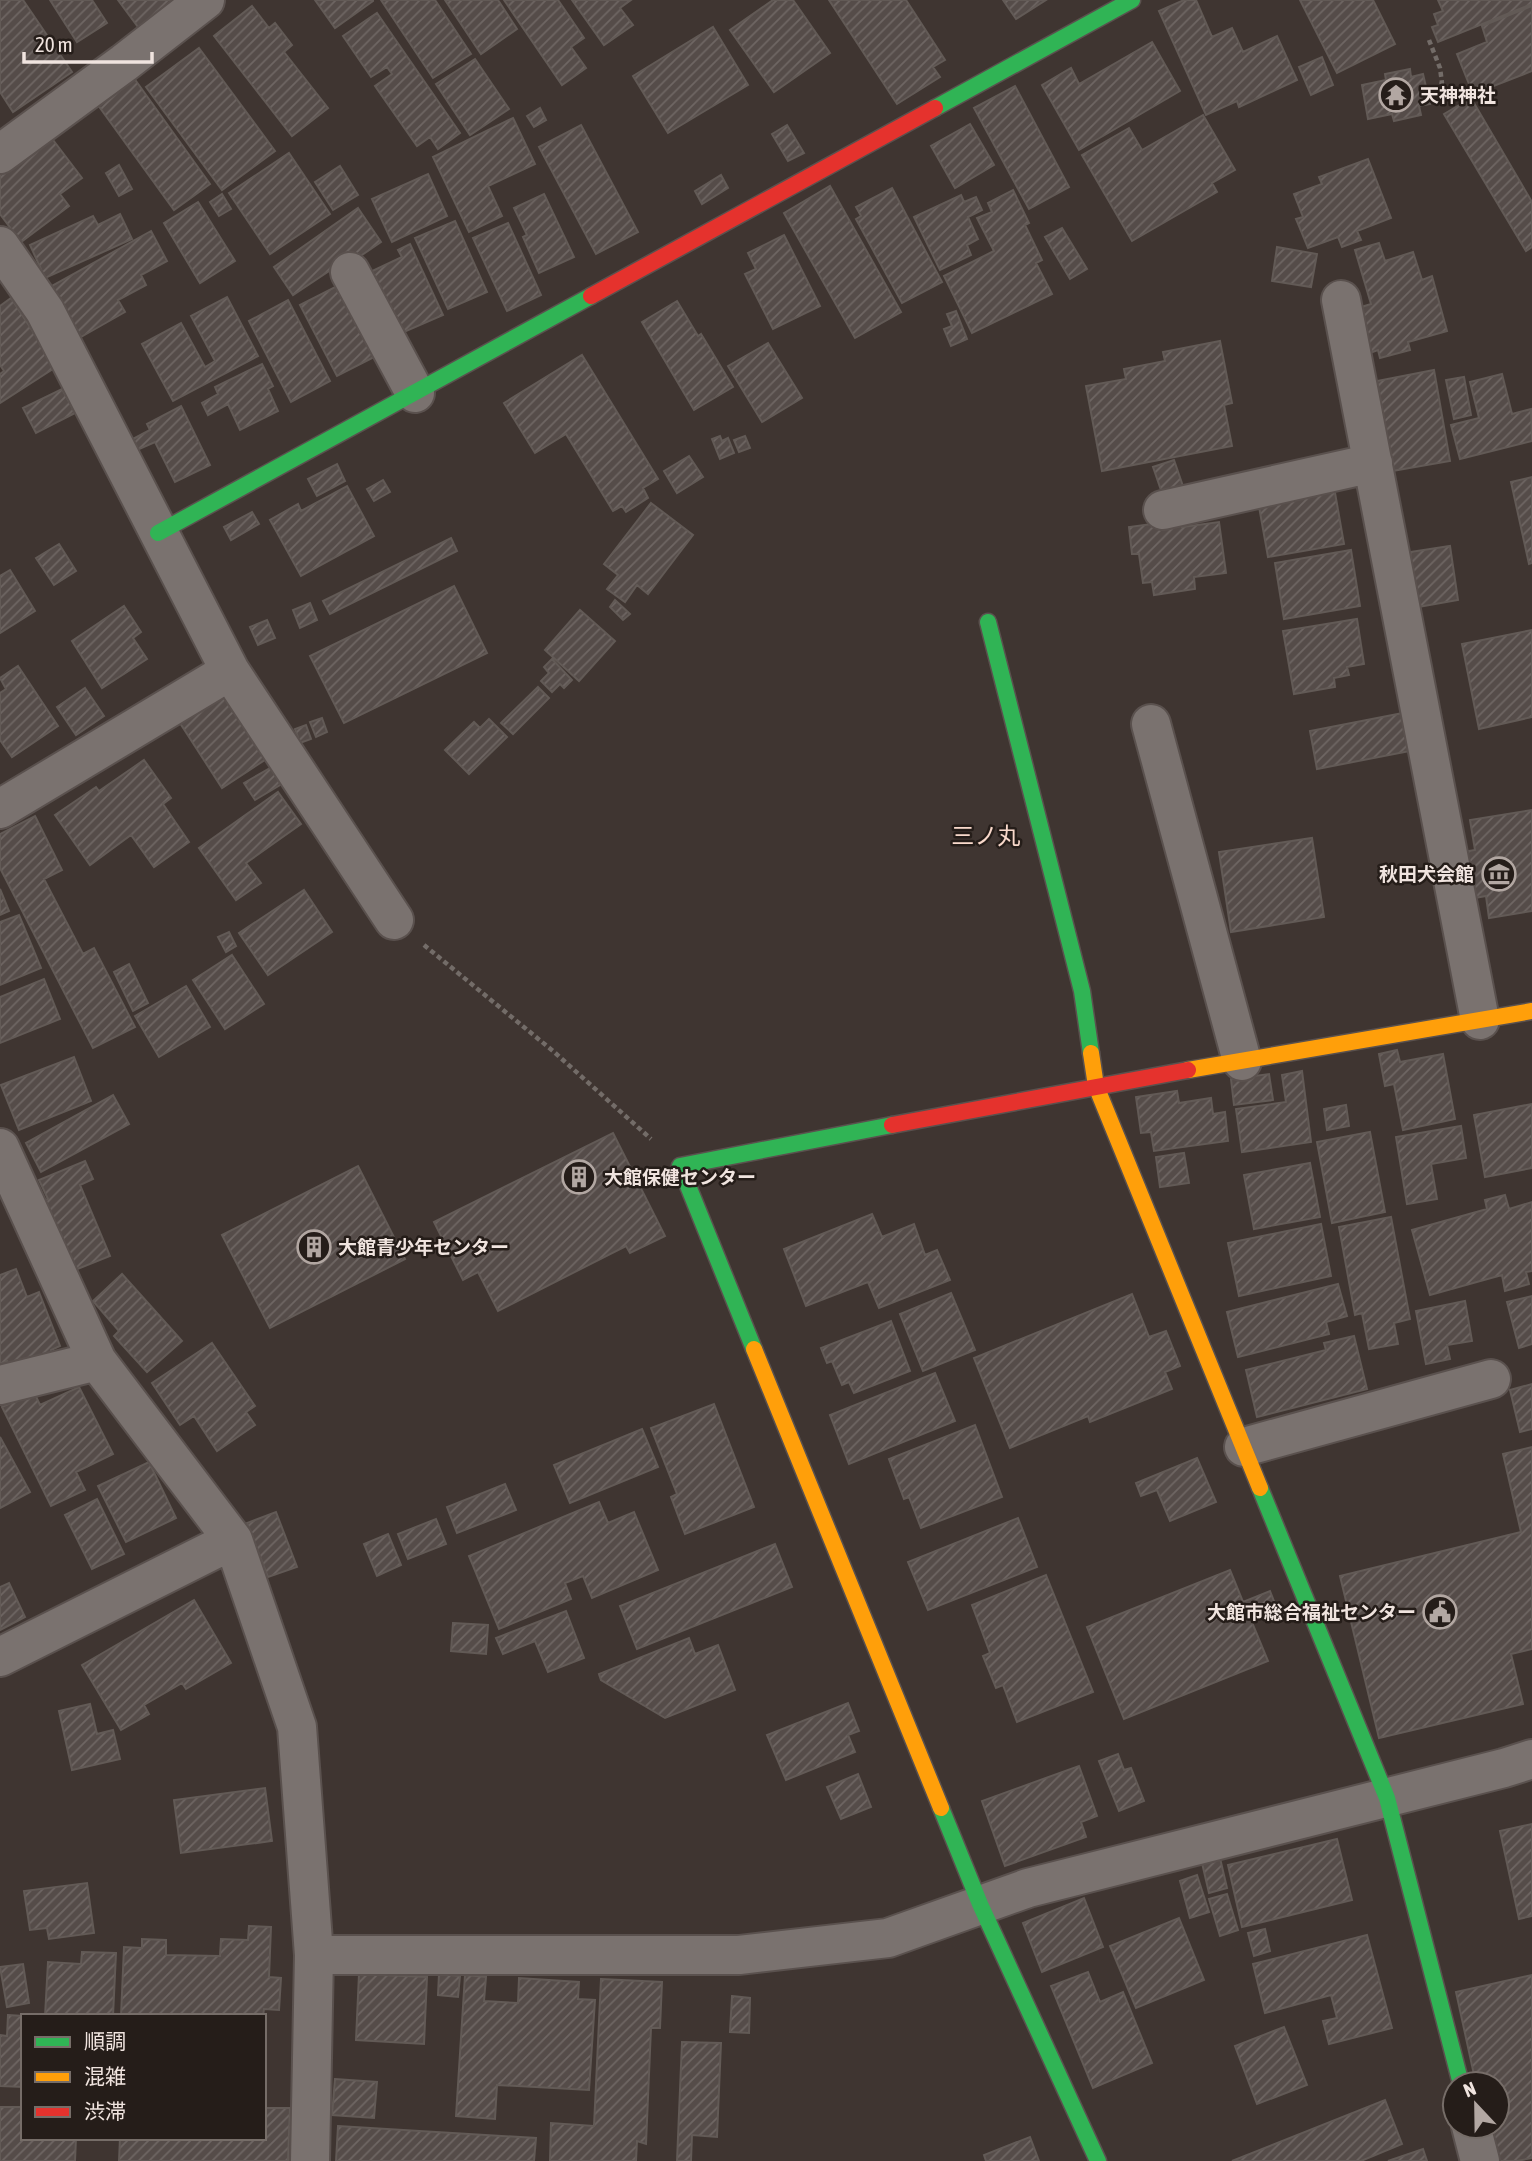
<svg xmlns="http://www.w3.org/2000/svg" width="1532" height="2161" viewBox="0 0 1532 2161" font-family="'Asap Condensed','Noto Sans JP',sans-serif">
<defs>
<pattern id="building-hatch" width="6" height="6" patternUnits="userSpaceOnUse" patternTransform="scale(1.75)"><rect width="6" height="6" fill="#554c49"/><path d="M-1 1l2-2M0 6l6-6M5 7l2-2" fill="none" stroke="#6e6663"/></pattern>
</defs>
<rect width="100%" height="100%" fill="#3f3531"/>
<!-- building -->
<path fill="url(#building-hatch)" stroke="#625a56" stroke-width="2" d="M0,0H23L72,72L13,112L0,92Z
M50,0H92L107,23L77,42Z
M118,0H183L141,31Z
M315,0H373V1L335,28Z
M381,0H435L471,54L433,78Z
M445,0H498L517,29L481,54Z
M504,0H558L584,38L571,47L586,68L562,85Z
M572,0H631L620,8L633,25L604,45Z
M773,0H793L830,53L774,92L730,30Z
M829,0H906L945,60L933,67L940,77L897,104Z
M1003,0H1046L1016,19Z
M1184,0H1196L1212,37L1232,28L1243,52L1277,36L1297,80L1239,107L1237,101L1206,115L1159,11Z
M1300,0H1373L1395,44L1337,73Z
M1438,0H1532V4L1438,42L1432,27L1438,25L1434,14L1443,11Z
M252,6L269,28L275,23L292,45L284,52L328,108L292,136L214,36Z
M1532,6V71L1473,94L1457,54L1487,42L1482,26Z
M377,13L460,133L438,149L430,137L417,146L375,86L392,74L387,67L371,77L343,36Z
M713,27L748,85L668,133L633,76Z
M1152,42L1180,91L1079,150L1042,85L1071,68L1079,84Z
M199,48L275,151L222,190L146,87Z
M1322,57L1333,85L1311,95L1299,67Z
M475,59L509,109L470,135L436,84Z
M1410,69L1411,77L1423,74L1430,104L1419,106L1421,115L1394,121L1392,114L1368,119L1362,85L1386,80L1385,74Z
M131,74L210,184L174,210L95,101Z
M1015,86L1069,187L1029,209L974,108Z
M1471,98L1532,202V247L1526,251L1444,114Z
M540,108L546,120L534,127L527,116Z
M1203,115L1235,170L1212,183L1217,192L1132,241L1082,155L1129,128L1142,150Z
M513,118L535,164L488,186L502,216L469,232L433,157Z
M970,124L994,165L955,188L931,146Z
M581,125L638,232L596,254L539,147Z
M787,125L804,153L788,161L772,134Z
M47,132L82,178L60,194L69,206L21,242L0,214V167Z
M289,153L330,214L270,254L229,193Z
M1368,159L1391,218L1357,231L1361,240L1342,247L1338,237L1308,248L1296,219L1303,217L1294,194L1322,184L1319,177Z
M119,165L132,189L119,196L106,173Z
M340,166L358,195L333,210L315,182Z
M428,174L447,216L392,242L372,199Z
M721,175L728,188L702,204L695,191Z
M830,186L901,312L855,338L784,213Z
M892,188L942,282L902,303L856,219L861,216L856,207Z
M1013,190L1029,223L1025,225L1042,260L1036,263L1052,294L972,333L944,276L994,251L977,218L992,212L988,203Z
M222,194L231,209L219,216L210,202Z
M544,194L574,257L539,273L523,237L527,235L514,208Z
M961,195L964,202L976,197L982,210L968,217L978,239L967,245L971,255L940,270L914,217Z
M198,202L235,261L200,283L164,223Z
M358,208L381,242L359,257L356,253L293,295L274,267Z
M120,214L132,239L45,278L30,245L93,216L98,225Z
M455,221L487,292L448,309L415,238Z
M508,223L541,295L507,311L473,238Z
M1062,228L1087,269L1070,279L1045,237Z
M151,231L167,261L141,275L146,285L118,300L125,312L81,337L52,286Z
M784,235L820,306L773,329L745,274L756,269L748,253Z
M1379,243L1385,261L1413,252L1422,280L1432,276L1447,331L1408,342L1410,350L1380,358L1378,350L1370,353L1358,308L1371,304L1355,250Z
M410,244L443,315L397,335L368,273L402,257L398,250Z
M1277,247L1317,254L1311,287L1272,281Z
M341,284L378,355L337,376L300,305Z
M227,297L258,356L173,401L142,344L181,323L205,367L215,361L191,316Z
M11,298L56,367L0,403V374L4,371L0,365V306Z
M288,300L330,381L291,402L249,321Z
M677,301L698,336L701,334L733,387L694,410L642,322Z
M956,311L967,339L951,346L944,329L952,326L947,314Z
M1220,341L1232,403L1224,405L1232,446L1102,471L1086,386L1126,379L1124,369L1165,361L1163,352Z
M768,343L802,398L762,422L728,366Z
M582,355L658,479L643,488L648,498L626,512L622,506L613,511L566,434L535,453L504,403Z
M262,364L273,386L268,389L278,411L240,430L228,404L208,415L202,403L218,394L215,387Z
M1434,370L1450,461L1392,471L1377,381Z
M1502,374L1512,414L1531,409L1532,441L1460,459L1451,425L1479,418L1470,382Z
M1464,377L1471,415L1454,419L1446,380Z
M62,389L75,413L36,433L23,408Z
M181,406L210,465L175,482L155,442L137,450L131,440L150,430L147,424Z
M720,436L722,441L728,438L734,453L720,459L712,439Z
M745,436L750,448L739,452L734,440Z
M689,456L703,477L677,493L664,471Z
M1174,460L1184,489L1163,496L1153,467Z
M337,464L345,481L317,496L308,479Z
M1532,477V563L1529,564L1511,482Z
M383,480L390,492L374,501L367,489Z
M347,486L374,536L301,576L270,520L298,504L301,511Z
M1334,487L1344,544L1268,557L1258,501Z
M651,503L693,535L648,594L637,585L625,602L607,589L618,575L604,564Z
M252,512L259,524L231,540L224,527Z
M1182,520V527L1219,522L1226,573L1194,577L1195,589L1154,595L1152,582L1143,583L1139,554H1132L1129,527Z
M451,538L457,551L330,614L323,601Z
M59,544L76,571L54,585L36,558Z
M1450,546L1458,600L1418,607L1410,552Z
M1351,550L1360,606L1284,619L1275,563Z
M10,570L35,611L0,633V576Z
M454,586L487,653L344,723L310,656Z
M615,600L630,614L623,620L610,607Z
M310,603L317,620L300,628L293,610Z
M124,606L141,632L133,638L147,659L102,688L72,641Z
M580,610L615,641L579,681L545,650Z
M1357,619L1364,664L1347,667L1349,675L1334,678L1335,687L1294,694L1283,631Z
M267,620L275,638L258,645L250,627Z
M1532,630V717L1479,729L1462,644Z
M552,659L572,680L564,688L560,684L552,692L541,681L549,673L544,667Z
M18,666L58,726L12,757L0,740V693L6,689L0,678Z
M231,686L274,754L222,788L178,720Z
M538,687L549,698L513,734L501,723Z
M85,688L104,716L76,735L57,707Z
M1403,713L1410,751L1317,769L1310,731Z
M322,718L327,732L316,737L310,722Z
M489,719L507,737L469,774L445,750L474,722L480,728Z
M306,725L311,739L300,743L295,729Z
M144,760L171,798L163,804L189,842L154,867L131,835L90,865L55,815L96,787L99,791Z
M277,764L287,781L255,800L244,783Z
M278,792L301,824L246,863L261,883L236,900L199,848Z
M1532,810V911L1489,918L1486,896L1469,899L1462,852L1475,850L1470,820Z
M35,816L62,870L44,879L83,954L94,948L135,1027L93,1048L0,868V834Z
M1312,838L1324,917L1231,932L1219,852Z
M0,889L9,911L0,915Z
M304,890L332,932L268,975L239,933Z
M19,915L41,968L0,985V922Z
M229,932L236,946L226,952L218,937Z
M232,955L264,1004L225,1029L193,980Z
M129,964L148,1003L133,1011L114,972Z
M44,979L60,1019L0,1043V997Z
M186,986L210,1027L159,1057L135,1016Z
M1397,1050L1400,1062L1443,1054L1455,1119L1403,1130L1394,1084L1385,1086L1379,1054Z
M74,1057L91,1101L19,1130L1,1085Z
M1302,1071L1311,1142L1242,1152L1236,1109L1286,1102L1282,1075Z
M1269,1074L1273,1100L1234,1105L1231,1079Z
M1177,1091L1179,1103L1211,1098L1213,1114L1225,1112L1228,1141L1154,1151L1151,1132L1141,1133L1136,1097Z
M113,1095L129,1124L41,1172L26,1143Z
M1532,1104V1168L1485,1177L1474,1115Z
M1346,1105L1349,1126L1327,1130L1324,1109Z
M1461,1126L1466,1158L1431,1164L1437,1199L1407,1204L1396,1137Z
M1370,1132L1385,1212L1332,1223L1317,1142Z
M613,1133L665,1236L630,1253L626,1246L498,1311L478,1272L463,1280L434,1222Z
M1184,1153L1189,1183L1160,1187L1156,1157Z
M85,1161L93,1179L80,1185L110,1256L70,1272L41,1202L48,1199L39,1180Z
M1310,1163L1320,1217L1254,1229L1244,1175Z
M358,1166L405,1259L270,1328L222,1235Z
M1505,1195L1509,1209L1532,1202V1271L1526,1272L1529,1284L1505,1291L1502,1275L1430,1295L1412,1230L1487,1209L1485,1200Z
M872,1214L882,1237L914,1224L925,1255L937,1250L950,1280L879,1308L868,1282L806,1306L784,1249Z
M1391,1217L1410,1319L1394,1323L1398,1344L1369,1349L1362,1313L1355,1315L1339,1227Z
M1321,1224L1331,1276L1239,1296L1228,1243Z
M16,1269L27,1297L39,1292L60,1346L51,1350L54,1358L10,1369L7,1361L0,1364V1275Z
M122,1274L182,1341L147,1372L114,1336L119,1331L93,1301Z
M1338,1284L1347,1316L1326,1322L1329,1334L1238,1357L1227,1312Z
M951,1293L975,1350L923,1371L900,1314Z
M1132,1294L1149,1337L1166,1331L1180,1366L1165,1372L1172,1389L1090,1422L1088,1416L1010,1448L974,1358Z
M1532,1296V1344L1519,1348L1507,1302Z
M1465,1301L1472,1341L1447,1345L1450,1359L1426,1364L1416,1311Z
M891,1321L910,1371L854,1393L849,1382L842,1385L832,1361L827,1363L821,1348Z
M1354,1336L1367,1389L1257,1417L1246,1370L1326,1350L1324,1343Z
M212,1343L255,1406L246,1412L255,1425L217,1451L194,1416L180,1425L152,1383Z
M935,1373L955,1421L849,1464L830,1415Z
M1532,1384V1429L1520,1432L1510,1390Z
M79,1387L113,1454L76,1472L85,1490L51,1506L2,1407L34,1392L40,1405Z
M714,1404L754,1507L685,1534L671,1497L677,1494L651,1428Z
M975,1425L1002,1497L921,1528L909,1497L904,1499L889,1459Z
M642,1429L658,1467L570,1503L554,1465Z
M0,1437L30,1492L0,1508Z
M1532,1447V1649L1511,1654L1523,1704L1379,1738L1340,1576L1521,1532L1503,1454Z
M1197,1458L1216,1502L1170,1521L1157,1490L1141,1496L1136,1483Z
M149,1462L176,1518L126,1542L98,1486Z
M505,1484L516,1510L457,1533L447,1507Z
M97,1499L124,1554L92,1569L65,1515Z
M599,1502L608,1523L634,1512L658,1570L592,1598L583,1576L565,1583L571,1599L499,1629L469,1556Z
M276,1512L297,1567L268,1577L247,1523Z
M1018,1518L1037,1567L928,1610L908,1562Z
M436,1519L446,1544L408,1559L398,1534Z
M388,1534L401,1565L377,1576L364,1544Z
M775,1544L792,1587L637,1649L620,1606Z
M1230,1570L1243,1602L1270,1591L1277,1609L1251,1620L1268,1661L1124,1719L1087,1627Z
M1046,1575L1093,1692L1017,1722L1003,1685L996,1688L983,1656L990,1653L972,1605Z
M9,1583L25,1617L0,1630V1587Z
M194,1600L231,1663L186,1689L182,1683L144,1705L149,1714L121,1730L82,1665Z
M566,1611L584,1658L548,1672L535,1641L503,1654L496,1638Z
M453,1623L488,1625L486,1654L451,1651Z
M689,1638L695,1654L718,1645L735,1690L665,1718L601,1680L599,1674Z
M848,1703L859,1731L848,1735L855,1752L786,1780L767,1735Z
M90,1704L97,1734L113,1730L120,1759L72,1770L59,1711Z
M1118,1754L1124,1770L1131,1768L1144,1801L1119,1811L1099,1761Z
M1079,1766L1097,1816L1081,1822L1086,1837L1005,1866L982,1801Z
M858,1774L871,1807L841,1819L827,1787Z
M265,1788L272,1841L181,1853L174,1800Z
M1532,1824V1916L1519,1919L1500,1831Z
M1337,1839L1352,1900L1242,1927L1228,1865Z
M1220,1858L1227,1888L1209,1893L1202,1863Z
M1197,1875L1209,1912L1190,1918L1180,1881Z
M87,1883L94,1933L49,1939L47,1928L30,1930L24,1891Z
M1227,1894L1238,1930L1220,1936L1209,1899Z
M1084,1898L1103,1947L1042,1972L1023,1923Z
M1179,1918L1204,1980L1136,2008L1110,1946Z
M249,1926L271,1927L269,1977L281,1978L279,2010L264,2009L263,2016H121L124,1947L142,1948V1939L166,1940V1955L220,1956L221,1939L248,1940Z
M1265,1929L1270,1951L1254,1956L1248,1933Z
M1367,1935L1392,2028L1329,2044L1323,2021L1337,2018L1331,1995L1265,2013L1253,1964Z
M82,1952L116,1953L113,2016H45L48,1962L81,1964Z
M23,1964L29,2003L7,2007L0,1967Z
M1088,1972L1100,2002L1123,1992L1152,2063L1093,2088L1051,1986Z
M359,1974L427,1977L424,2044L356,2040Z
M439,1974L460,1976L458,1997L438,1995Z
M465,1975L486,1977L484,2001L518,2003L519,1978L579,1982L578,1999L595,2000L589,2090L497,2085L495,2119L456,2116Z
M1532,1975V2158L1517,2161H1493L1485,2126H1497V2084H1476L1456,1992Z
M601,1979L662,1982L660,2028H651L646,2144L637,2141L636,2161H550L551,2123L594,2126Z
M732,1996L750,1998L749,2033L730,2032Z
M8,2015L23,2016V2087L0,2086V2035L7,2036Z
M1284,2027L1307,2085L1257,2104L1235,2046Z
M682,2042L721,2043L717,2137L692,2135L691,2161H677Z
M335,2079L377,2082L374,2118L332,2115Z
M1385,2100L1402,2144L1361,2161H1232Z
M0,2107H23V2138H76L75,2161H0Z
M264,2108H290L288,2161H119L120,2138H264Z
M338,2126L536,2138L534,2161H336Z
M1030,2137L1039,2161H986L984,2155Z
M1423,2149L1427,2161H1388Z"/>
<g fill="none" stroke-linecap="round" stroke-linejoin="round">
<defs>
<path id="street" d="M0,154L124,63L205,0
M0,246L45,311L230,671L394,920
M350,272L415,393
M1341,300L1480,1020
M1163,510L1373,463
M1151,724L1242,1061
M0,809L230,671
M0,1148L97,1361L233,1540L297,1727L314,1955L310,2161
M0,1385L97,1361
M1244,1447L1491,1379
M0,1657L233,1540
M314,1955H739L888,1938L1028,1888L1504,1768L1532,1759
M1471,2126L1480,2161"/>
<path id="fast" d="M935,108L1132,0
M158,533L591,296
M988,622L1082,991L1091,1053
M754,1349L680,1166L892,1125
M1260,1488L1387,1798L1461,2084
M941,1808L980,1904L1098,2161"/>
<path id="slow" d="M1091,1053L1096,1086L1260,1488
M1188,1070L1532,1011
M754,1349L941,1808"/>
<path id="jam" d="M591,296L935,108
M892,1125L1188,1070"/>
</defs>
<!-- street casing -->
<use href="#street" stroke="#5a514e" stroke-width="42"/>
<!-- fast casing -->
<use href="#fast" stroke="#5a514e" stroke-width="19"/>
<!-- slow casing -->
<use href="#slow" stroke="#5a514e" stroke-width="19"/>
<!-- jam casing -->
<use href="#jam" stroke="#5a514e" stroke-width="19"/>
<!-- path -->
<path stroke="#736c68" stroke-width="4.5" stroke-dasharray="5 3.5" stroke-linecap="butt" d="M1429,40L1440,68L1442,83L1435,90
M424,945L553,1051L651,1139"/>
<!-- street -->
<use href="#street" stroke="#7a726f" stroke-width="38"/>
<!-- fast -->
<use href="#fast" stroke="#30b455" stroke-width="16"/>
<!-- slow -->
<use href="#slow" stroke="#ff9f0a" stroke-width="16"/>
<!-- jam -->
<use href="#jam" stroke="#e5322d" stroke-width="16"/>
</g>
<!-- icons -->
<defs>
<symbol id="temple-ring" viewBox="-11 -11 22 22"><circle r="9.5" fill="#251d19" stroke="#b2a7a2" stroke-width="1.5"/><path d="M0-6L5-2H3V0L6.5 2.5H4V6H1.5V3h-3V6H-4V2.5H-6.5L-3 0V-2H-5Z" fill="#b2a7a2"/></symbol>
<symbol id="museum-ring" viewBox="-11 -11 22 22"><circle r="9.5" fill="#251d19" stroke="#b2a7a2" stroke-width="1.5"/><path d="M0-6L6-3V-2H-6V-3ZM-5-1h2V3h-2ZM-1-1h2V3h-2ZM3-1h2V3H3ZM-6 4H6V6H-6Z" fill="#b2a7a2"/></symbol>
<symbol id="building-ring" viewBox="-11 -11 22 22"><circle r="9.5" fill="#251d19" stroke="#b2a7a2" stroke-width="1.5"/><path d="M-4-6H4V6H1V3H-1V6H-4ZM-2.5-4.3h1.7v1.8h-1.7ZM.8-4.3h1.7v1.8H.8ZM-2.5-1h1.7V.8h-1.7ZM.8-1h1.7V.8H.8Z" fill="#b2a7a2"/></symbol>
<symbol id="civic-ring" viewBox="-11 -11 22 22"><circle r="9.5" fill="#251d19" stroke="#b2a7a2" stroke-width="1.5"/><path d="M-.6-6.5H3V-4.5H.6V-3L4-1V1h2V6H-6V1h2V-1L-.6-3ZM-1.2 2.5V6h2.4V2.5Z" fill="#b2a7a2"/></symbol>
</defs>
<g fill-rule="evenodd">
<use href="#temple-ring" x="1377" y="76" width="38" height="38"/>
<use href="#museum-ring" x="1480" y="855" width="38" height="38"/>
<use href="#building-ring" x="560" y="1158" width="38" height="38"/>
<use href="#building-ring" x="295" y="1228" width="38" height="38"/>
<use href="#civic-ring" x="1421" y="1593" width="38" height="38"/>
</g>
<g text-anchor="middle" stroke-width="5" stroke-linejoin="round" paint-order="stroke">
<!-- poi labels -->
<g font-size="19" font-weight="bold" fill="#f0e4df" stroke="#251d19" text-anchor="start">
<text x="1420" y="102">天神神社</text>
<text x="1474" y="881" text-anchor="end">秋田犬会館</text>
<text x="604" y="1184">大館保健センター</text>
<text x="338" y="1254">大館青少年センター</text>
<text x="1416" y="1619" text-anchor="end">大館市総合福祉センター</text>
</g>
<!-- quarter labels -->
<g font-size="23" fill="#f9d9cb" stroke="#251d19">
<text x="986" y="844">三ノ丸</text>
</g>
</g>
<!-- legend -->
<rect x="21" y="2014" width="245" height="126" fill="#251d19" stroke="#766d68" stroke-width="2"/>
<rect x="35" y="2037" width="35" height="10" fill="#30b455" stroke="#766d68" stroke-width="2"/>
<text x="84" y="2049" font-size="21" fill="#f0e4df">順調</text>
<rect x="35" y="2072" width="35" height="10" fill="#ff9f0a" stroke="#766d68" stroke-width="2"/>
<text x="84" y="2084" font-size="21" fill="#f0e4df">混雑</text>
<rect x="35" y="2107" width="35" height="10" fill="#e5322d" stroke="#766d68" stroke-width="2"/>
<text x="84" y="2119" font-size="21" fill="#f0e4df">渋滞</text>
<!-- north arrow -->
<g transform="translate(1476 2105) rotate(338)"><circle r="33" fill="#251d19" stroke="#766d68" stroke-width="2"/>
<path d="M0-5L12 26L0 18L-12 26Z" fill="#b2a7a2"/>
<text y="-10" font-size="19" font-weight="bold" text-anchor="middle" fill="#f0e4df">N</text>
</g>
<!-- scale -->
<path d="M24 52v10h128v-10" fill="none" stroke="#f0e4df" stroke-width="3.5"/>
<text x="35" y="52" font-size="21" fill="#f0e4df" stroke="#251d19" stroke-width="5" paint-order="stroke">20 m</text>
</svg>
